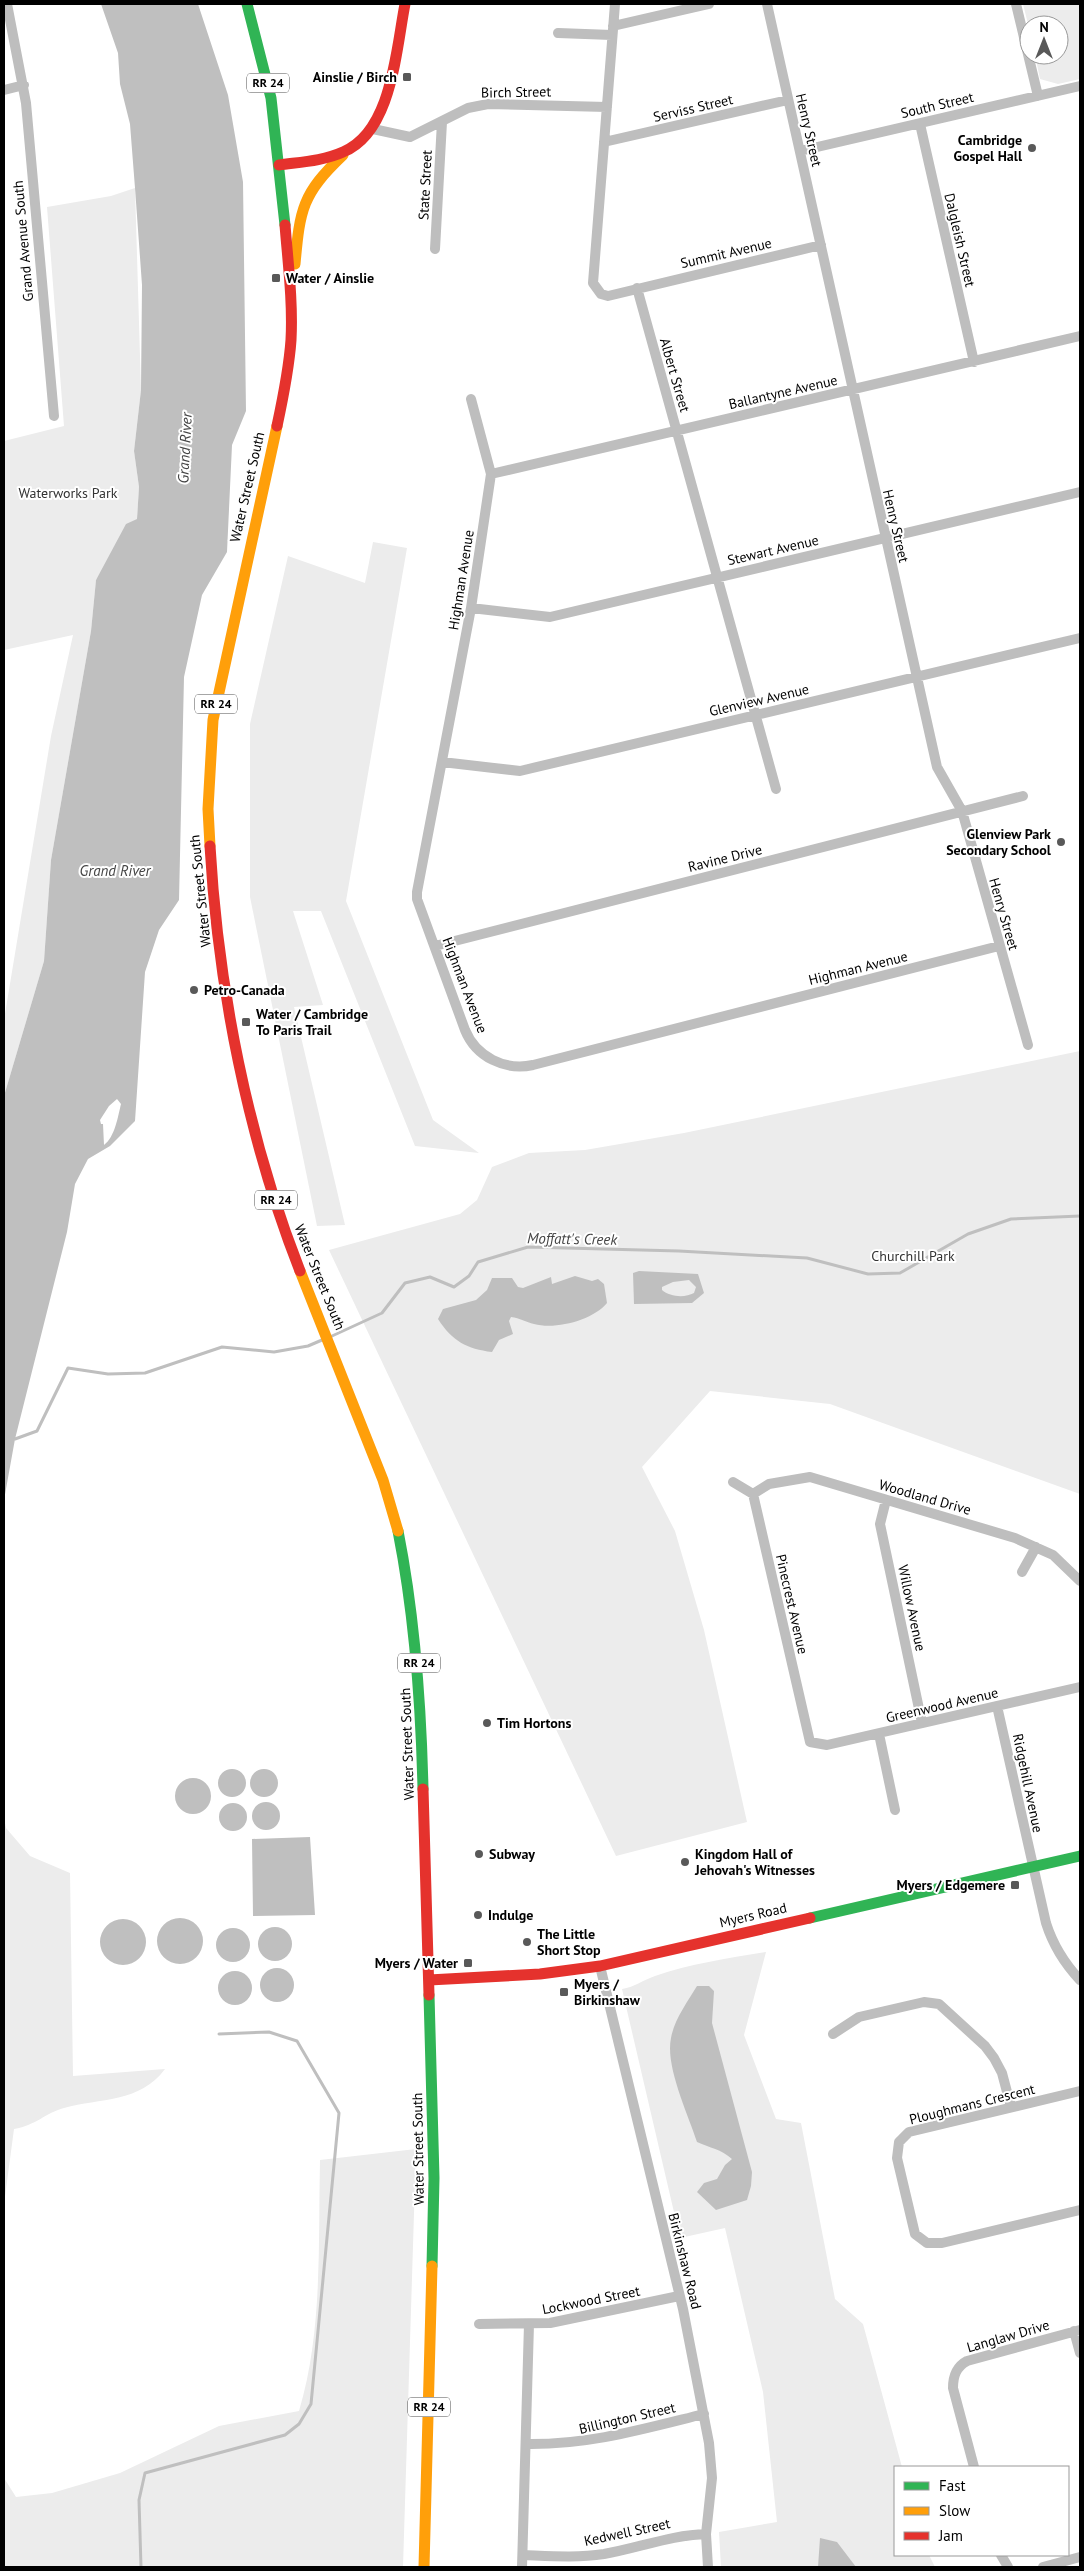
<svg xmlns="http://www.w3.org/2000/svg" width="1084" height="2571" viewBox="0 0 1084 2571" font-family="'PT Sans',sans-serif">
<rect width="100%" height="100%" fill="#fff"/>
<!-- green -->
<path fill="#ececec" d="M1023,4H1080V79L1058,84L1040,79L1035,55H1059V25H1029V28Z
M135,188L141,390L134,451L139,487L137,519L96,580L91,631L51,860L44,961L4,1096V1020L51,736L73,635L4,650V441L64,426L47,207L111,196Z
M373,542L407,548L346,901L433,1120L479,1153L415,1146L321,911H293L323,1005L294,1007L345,1225L317,1226L250,897V724L288,556L365,583Z
M1080,1051V1494L830,1404L710,1391L642,1467L675,1531L704,1630L747,1822L616,1856L329,1250L460,1214L477,1200L492,1167L529,1153L585,1150L684,1133Z
M4,1818L6,1828L30,1856L70,1873L73,2076L165,2069C140,2103 100,2098 64,2108C45,2113 37,2125 14,2129L4,2204Z
M766,1952L744,2035L776,2119L801,2123L835,2299L863,2324L902,2467H895V2555H929L935,2567H721L719,2532L777,2522L763,2392L725,2228L680,2238L622,1989C635,1987 643,1980 655,1976C690,1964 729,1958 766,1952Z
M416,2149L403,2567H4V2478L16,2497L52,2493L120,2473L219,2426L299,2411C323,2331 318,2244 320,2160Z"/>
<!-- water -->
<path fill="#bfbfbf" fill-rule="evenodd" d="M101,4H198L228,95L243,182L246,411L232,445L227,552L202,595L184,677L179,900L159,930L145,972L135,1121L110,1146L88,1159L75,1184L67,1232L15,1439L4,1500V1096L44,961L51,860L91,631L96,580L126,524L137,519L139,487L134,451L141,390L142,285L135,188L130,124L120,84L118,53ZM117,1099L121,1104C118,1116 115,1137 104,1145L103,1124H101L100,1120L109,1106Z
M639,1271L698,1274L704,1293L692,1303L634,1304L633,1273ZM689,1280L696,1287L694,1293C685,1298 670,1297 662,1290V1287L673,1282Z
M575,1276L592,1281L598,1279L604,1284L607,1303C593,1320 556,1330 534,1324C526,1322 520,1318 511,1317L509,1321L513,1334L499,1340L492,1352C467,1349 452,1341 438,1319L443,1309L476,1300L487,1290L492,1278H512L518,1287L523,1288L551,1277L552,1284Z
M218 1783a14 14 0 1 1 28 0a14 14 0 1 1-28 0Z
M250 1783a14 14 0 1 1 28 0a14 14 0 1 1-28 0Z
M175 1796a18 18 0 1 1 36 0a18 18 0 1 1-36 0Z
M252 1816a14 14 0 1 1 28 0a14 14 0 1 1-28 0Z
M219 1817a14 14 0 1 1 28 0a14 14 0 1 1-28 0Z
M310,1837L315,1915L253,1916L252,1839Z
M157 1941a23 23 0 1 1 46 0a23 23 0 1 1-46 0Z
M100 1942a23 23 0 1 1 46 0a23 23 0 1 1-46 0Z
M258 1944a17 17 0 1 1 34 0a17 17 0 1 1-34 0Z
M216 1945a17 17 0 1 1 34 0a17 17 0 1 1-34 0Z
M260 1985a17 17 0 1 1 34 0a17 17 0 1 1-34 0Z
M218 1988a17 17 0 1 1 34 0a17 17 0 1 1-34 0Z
M697,1986H709L714,1991L712,2023L752,2172L751,2186L747,2200L716,2210L697,2192L704,2183L717,2179L725,2165L732,2159C721,2149 710,2148 697,2142C688,2114 665,2066 671,2038C674,2020 688,2001 697,1986Z
M820,2538L837,2542L856,2567H818Z"/>
<g fill="none" stroke-linecap="round" stroke-linejoin="round">
<!-- stream -->
<path stroke="#bfbfbf" stroke-width="3" d="M332,1336L382,1313L405,1283L430,1277L454,1287L469,1276L478,1262L528,1247L679,1251L807,1258L868,1274L900,1273L968,1234L1011,1219L1080,1216
M15,1439L37,1431L68,1368L108,1374L145,1373L222,1347L274,1352L308,1346L322,1340
M141,2567L139,2500L145,2473L285,2435L299,2424L311,2404L339,2113L297,2041L269,2032L219,2034"/>
<!-- street -->
<path stroke="#bebebe" stroke-width="10" d="M7,4L26,103L54,416
M615,4L593,283L601,294L608,296L821,245
M767,4L937,767L962,811L1028,1045
M1016,4L1038,96
M613,26L709,4
M558,33L612,35
M4,90L24,85
M920,124L974,362
M373,129L410,137L468,108L488,104L607,107
M604,142L788,100
M800,151L1080,86
M435,249L442,122
M637,288L776,789
M471,399L491,474L471,608L417,892V899L465,1030C476,1057 505,1071 533,1065L999,946
M491,474L1080,336
M471,608L550,617L1080,492
M442,762L520,771L1080,638
M435,946L1023,796
M733,1482L753,1494L810,1742L827,1745L1080,1687
M753,1494L769,1484L810,1477L1015,1538L1053,1555L1080,1581
M886,1500L880,1524L922,1723
M1022,1572L1036,1547
M997,1706L1046,1923C1053,1945 1064,1963 1080,1980
M879,1734L895,1810
M600,1966L683,2309L709,2443L712,2478L706,2534L708,2567
M833,2034L859,2017L924,2002L939,2004L985,2046L994,2058L1002,2073L1011,2107
M1080,2091L909,2132L899,2142L897,2158L915,2234L927,2243H942L1080,2210
M479,2324L550,2323L679,2296
M1074,2331L1080,2353
M526,2444C589,2445 643,2429 704,2414
M974,2467L953,2388C953,2376 956,2367 967,2361L1080,2330
M523,2555C550,2556 577,2558 604,2554C639,2548 671,2535 706,2534
M1001,2555L1008,2567
M522,2567L529,2324
M1043,2567L1080,2557"/>
<!-- fast -->
<path stroke="#30b455" stroke-width="11" d="M247,4L271,98L285,225
M398,1531C415,1617 421,1702 423,1789
M810,1918L1080,1856
M429,1995L434,2178L432,2266"/>
<!-- slow -->
<path stroke="#ff9f0a" stroke-width="11" d="M295,264C300,209 302,194 343,155
M210,846L208,809L213,720L277,426
M300,1271L383,1480L398,1531
M424,2567L432,2266"/>
<!-- jam -->
<path stroke="#e5322d" stroke-width="11" d="M279,165C300,162 323,161 343,152C392,132 396,50 405,4
M277,426C283,398 289,369 291,340C293,302 288,263 285,225
M210,846C218,988 248,1139 300,1271
M423,1789L429,1995
M429,1980L540,1974L600,1966L810,1918"/>
</g>
<!-- markers -->
<g fill="#595959" stroke="#fff" stroke-width="2">
<rect x="402" y="72" width="10" height="10" rx="2.5"/>
<circle cx="1032" cy="148" r="5"/>
<rect x="271" y="273" width="10" height="10" rx="2.5"/>
<circle cx="1061" cy="842" r="5"/>
<circle cx="194" cy="990" r="5"/>
<rect x="241" y="1017" width="10" height="10" rx="2.5"/>
<circle cx="487" cy="1723" r="5"/>
<circle cx="479" cy="1854" r="5"/>
<circle cx="685" cy="1862" r="5"/>
<rect x="1010" y="1880" width="10" height="10" rx="2.5"/>
<circle cx="478" cy="1915" r="5"/>
<circle cx="527" cy="1942" r="5"/>
<rect x="463" y="1958" width="10" height="10" rx="2.5"/>
<rect x="559" y="1987" width="10" height="10" rx="2.5"/>
</g>
<g text-anchor="middle" stroke-width="4" stroke-linejoin="round" paint-order="stroke">
<!-- shield labels -->
<g fill="#fff" stroke="#4c4c4c" stroke-width="1">
<rect x="247" y="73.5" width="42" height="19" rx="4"/>
<rect x="195" y="694.5" width="42" height="19" rx="4"/>
<rect x="255" y="1190.5" width="42" height="19" rx="4"/>
<rect x="398" y="1653.5" width="42" height="19" rx="4"/>
<rect x="408" y="2397.5" width="42" height="19" rx="4"/>
</g>
<g font-size="12" font-weight="bold" fill="#000">
<text x="268" y="87">RR 24</text>
<text x="216" y="708">RR 24</text>
<text x="276" y="1204">RR 24</text>
<text x="419" y="1667">RR 24</text>
<text x="429" y="2411">RR 24</text>
</g>
<!-- poi labels -->
<g font-size="14" font-weight="bold" fill="#000" stroke="#fff" text-anchor="start">
<text x="397" y="82" text-anchor="end">Ainslie / Birch</text>
<text x="1022" y="145" text-anchor="end">Cambridge<tspan x="1022" dy="16">Gospel Hall</tspan></text>
<text x="286" y="283">Water / Ainslie</text>
<text x="1051" y="839" text-anchor="end">Glenview Park<tspan x="1051" dy="16">Secondary School</tspan></text>
<text x="204" y="995">Petro-Canada</text>
<text x="256" y="1019">Water / Cambridge<tspan x="256" dy="16">To Paris Trail</tspan></text>
<text x="497" y="1728">Tim Hortons</text>
<text x="489" y="1859">Subway</text>
<text x="695" y="1859">Kingdom Hall of<tspan x="695" dy="16">Jehovah's Witnesses</tspan></text>
<text x="1005" y="1890" text-anchor="end">Myers / Edgemere</text>
<text x="488" y="1920">Indulge</text>
<text x="537" y="1939">The Little<tspan x="537" dy="16">Short Stop</tspan></text>
<text x="458" y="1968" text-anchor="end">Myers / Water</text>
<text x="574" y="1989">Myers /<tspan x="574" dy="16">Birkinshaw</tspan></text>
</g>
<!-- street labels -->
<g font-size="14" fill="#000" stroke="#fff">
<text transform="translate(516 92) rotate(-1)" y="5">Birch Street</text>
<text transform="translate(937 105) rotate(-13)" y="5">South Street</text>
<text transform="translate(693 108) rotate(-13)" y="5">Serviss Street</text>
<text transform="translate(809 130) rotate(77)" y="5">Henry Street</text>
<text transform="translate(425 185) rotate(-87)" y="5">State Street</text>
<text transform="translate(960 240) rotate(77)" y="5">Dalgleish Street</text>
<text transform="translate(23 241) rotate(-95)" y="5">Grand Avenue South</text>
<text transform="translate(726 253) rotate(-13)" y="5">Summit Avenue</text>
<text transform="translate(675 375) rotate(74)" y="5">Albert Street</text>
<text transform="translate(783 392) rotate(-13)" y="5">Ballantyne Avenue</text>
<text transform="translate(247 487) rotate(-77)" y="5">Water Street South</text>
<text transform="translate(896 526) rotate(77)" y="5">Henry Street</text>
<text transform="translate(773 550) rotate(-13)" y="5">Stewart Avenue</text>
<text transform="translate(461 580) rotate(-81)" y="5">Highman Avenue</text>
<text transform="translate(759 700) rotate(-13)" y="5">Glenview Avenue</text>
<text transform="translate(725 858) rotate(-14)" y="5">Ravine Drive</text>
<text transform="translate(200 891) rotate(-96)" y="5">Water Street South</text>
<text transform="translate(1004 914) rotate(74)" y="5">Henry Street</text>
<text transform="translate(858 968) rotate(-14)" y="5">Highman Avenue</text>
<text transform="translate(465 985) rotate(69)" y="5">Highman Avenue</text>
<text transform="translate(320 1277) rotate(68)" y="5">Water Street South</text>
<text transform="translate(925 1497) rotate(16)" y="5">Woodland Drive</text>
<text transform="translate(792 1604) rotate(77)" y="5">Pinecrest Avenue</text>
<text transform="translate(912 1608) rotate(78)" y="5">Willow Avenue</text>
<text transform="translate(942 1705) rotate(-13)" y="5">Greenwood Avenue</text>
<text transform="translate(407 1744) rotate(-92)" y="5">Water Street South</text>
<text transform="translate(1028 1783) rotate(78)" y="5">Ridgehill Avenue</text>
<text transform="translate(753 1915) rotate(-13)" y="5">Myers Road</text>
<text transform="translate(972 2104) rotate(-14)" y="5">Ploughmans Crescent</text>
<text transform="translate(418 2149) rotate(-91)" y="5">Water Street South</text>
<text transform="translate(685 2261) rotate(76)" y="5">Birkinshaw Road</text>
<text transform="translate(591 2300) rotate(-11)" y="5">Lockwood Street</text>
<text transform="translate(1008 2336) rotate(-16)" y="5">Langlaw Drive</text>
<text transform="translate(627 2418) rotate(-13)" y="5">Billington Street</text>
<text transform="translate(627 2532) rotate(-12)" y="5">Kedwell Street</text>
</g>
<!-- park labels -->
<g font-size="14" fill="#333" stroke="#fff">
<text x="68" y="498">Waterworks Park</text>
<text x="913" y="1261">Churchill Park</text>
</g>
<!-- water labels -->
<g font-size="15" font-style="italic" fill="#444" stroke="#fff">
<text transform="translate(185 448) rotate(-87)" y="5">Grand River</text>
<text x="115" y="876">Grand River</text>
<text transform="translate(572 1239) rotate(1)" y="5">Moffatt's Creek</text>
</g>
</g>
<!-- border -->
<rect width="1084" height="2571" fill="none" stroke="#000000" stroke-width="10"/>
<!-- legend -->
<rect x="894" y="2466" width="175" height="90" fill="#ffffff" stroke="#999999"/>
<rect x="904" y="2482" width="25" height="8" fill="#30b455" stroke="#999999"/>
<text x="939" y="2491" font-size="15" fill="#000000">Fast</text>
<rect x="904" y="2507" width="25" height="8" fill="#ff9f0a" stroke="#999999"/>
<text x="939" y="2516" font-size="15" fill="#000000">Slow</text>
<rect x="904" y="2532" width="25" height="8" fill="#e5322d" stroke="#999999"/>
<text x="939" y="2541" font-size="15" fill="#000000">Jam</text>
<!-- north arrow -->
<g transform="translate(1044 40)"><circle r="24" fill="#ffffff" stroke="#999999"/>
<path d="M0-4L9 19L0 12L-9 19Z" fill="#595959"/>
<text y="-8" font-size="14" font-weight="bold" text-anchor="middle" fill="#000000">N</text>
</g>
</svg>
